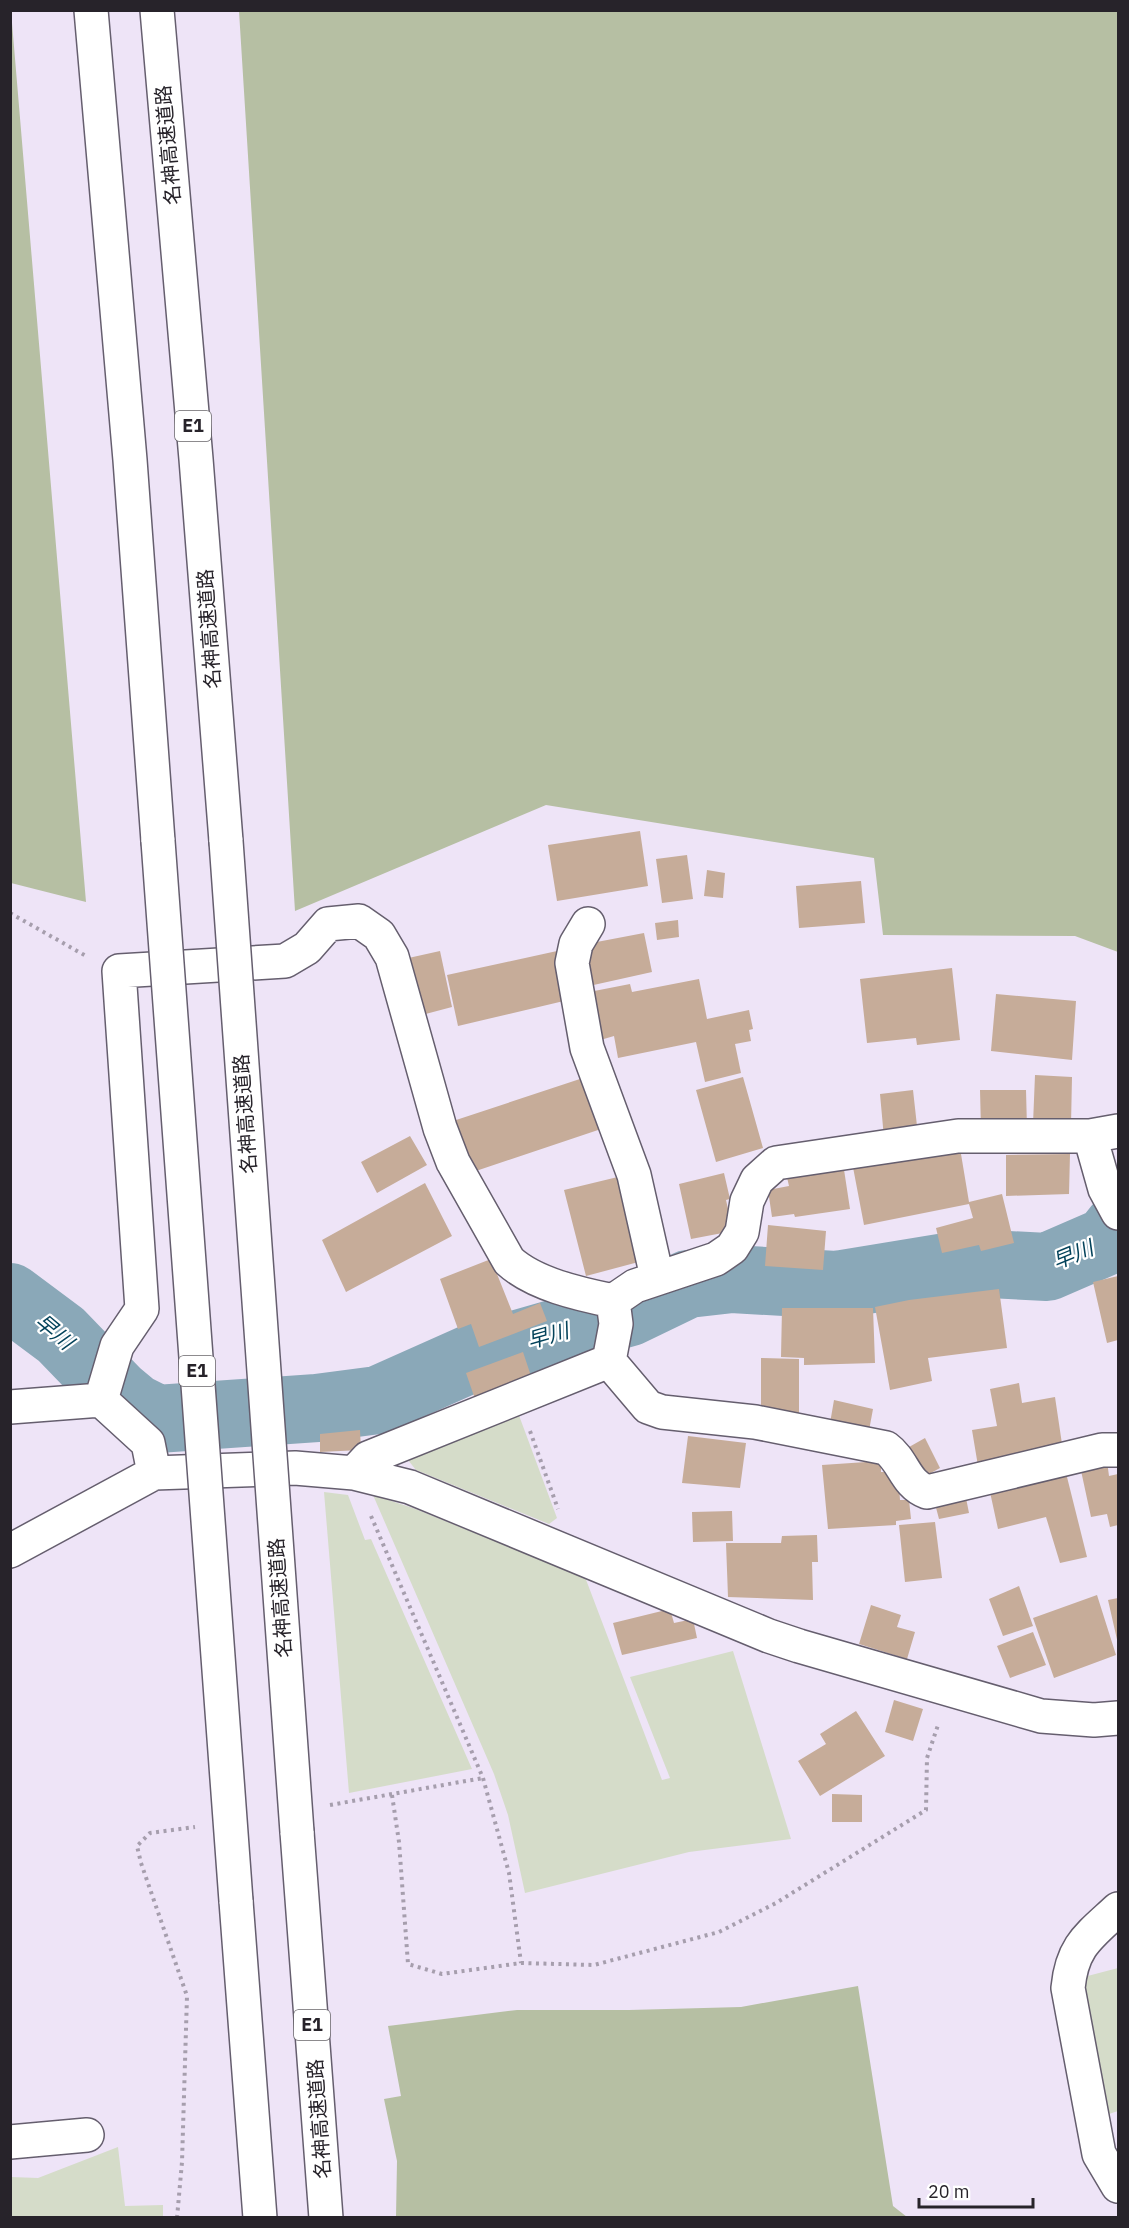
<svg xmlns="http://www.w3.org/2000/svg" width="1129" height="2228" viewBox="0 0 1129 2228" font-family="'IBM Plex Sans','Noto Sans JP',sans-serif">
<rect width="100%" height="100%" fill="#eee4f7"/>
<!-- green -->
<path fill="#d5dcc9" d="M517,1410L557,1518L549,1524L416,1470L404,1455Z
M324,1492L348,1495L365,1540L371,1539L472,1769L349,1793Z
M373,1495L413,1508L585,1577L662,1780L670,1778L630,1677L733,1651L791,1839L689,1852L525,1893L508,1815L494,1774Z
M1118,1968V2111L1106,2115L1080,1978Z
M118,2147L125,2206L163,2205V2217H11V2177L38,2178Z"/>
<!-- forest -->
<path fill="#b6bfa3" d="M10,11H11L86,902L11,883Z
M239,11H1118V952L1075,936L883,935L874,858L546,805L295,911Z
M858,1986L893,2206L907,2217H396L397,2161L384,2099L401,2096L388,2026L517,2010H629L741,2007Z"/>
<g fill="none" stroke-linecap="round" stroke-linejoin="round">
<!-- river -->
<path stroke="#8aa8b8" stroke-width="68" d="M10,1297L61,1335L117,1393L135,1408L157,1419L317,1408L378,1400L479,1355L630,1312L688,1284L732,1279L836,1285L970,1263L1047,1267L1107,1241L1118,1227"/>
</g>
<!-- building -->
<path fill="#c6ac99" d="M640,831L648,886L557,901L548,845Z
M687,855L693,899L662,903L656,859Z
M707,870L725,873L723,898L704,896Z
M861,881L865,923L799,928L796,886Z
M678,920L679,937L657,940L655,923Z
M644,933L652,972L589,986L581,945Z
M440,951L452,1007L418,1016L404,959Z
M557,951L568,1000L458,1026L447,975Z
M952,968L960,1040L917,1045L916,1038L867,1043L860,979Z
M699,979L707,1019L749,1010L753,1029L749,1030L751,1041L735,1044L741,1073L705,1082L696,1042L618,1058L614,1036L597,1041L584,993L630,984L632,992Z
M996,994L1076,1001L1072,1060L991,1051Z
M1035,1075L1072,1077L1071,1125L1033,1124Z
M589,1076L607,1127L464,1175L447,1123Z
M743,1077L763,1148L716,1162L696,1090Z
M913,1090L918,1135L884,1138L880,1094Z
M980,1090H1026L1027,1128L981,1129Z
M410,1136L427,1165L377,1193L361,1162Z
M959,1142L969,1202L1002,1194L1014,1243L981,1251L979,1245L942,1253L936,1228L973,1218L969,1204L864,1225L852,1162Z
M1070,1154L1069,1194L1006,1196V1155Z
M843,1163L850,1209L795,1217L794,1214L772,1217L768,1190L789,1186L786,1173Z
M724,1173L730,1199L726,1200L733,1231L691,1239L679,1184Z
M626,1175L646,1260L586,1276L564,1190Z
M425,1183L452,1236L346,1292L322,1240Z
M768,1225L826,1231L823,1270L765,1266Z
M491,1259L513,1314L540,1303L547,1321L479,1347L471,1324L458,1329L440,1279Z
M1118,1276V1340L1107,1343L1093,1282Z
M999,1289L1007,1348L928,1358L932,1381L890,1390L875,1307L909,1300Z
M782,1308H873L875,1363L804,1365V1358L781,1357Z
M523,1352L533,1382L476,1402L466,1373Z
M761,1358L799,1359V1415L761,1416Z
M1019,1383L1022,1403L1055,1397L1062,1444L978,1466L972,1430L997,1426L990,1389Z
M834,1400L873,1409L868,1436L829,1429Z
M360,1430L361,1450L320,1452V1434Z
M688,1436L746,1443L740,1488L682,1483Z
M925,1438L940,1468L918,1480L902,1451Z
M881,1461V1472H898L900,1500H909L911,1519L896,1521V1525L828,1529L822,1465Z
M1107,1461L1109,1476L1118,1474V1525L1110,1527L1107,1514L1091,1517L1080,1466Z
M1066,1473L1087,1557L1060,1563L1046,1517L998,1529L990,1492Z
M965,1493L969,1513L939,1519L934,1500Z
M732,1511L733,1541L693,1542L692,1512Z
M935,1522L942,1578L905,1582L899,1525Z
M817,1535L818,1562H812L813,1600L728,1597L726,1543H781L782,1536Z
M1019,1586L1033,1626L1003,1636L989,1599Z
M1097,1595L1116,1655L1054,1678L1033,1618Z
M1118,1598V1644L1108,1600Z
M871,1605L901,1615L897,1627L915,1632L907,1659L859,1644Z
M670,1609L674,1623L693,1619L697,1638L622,1655L613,1623Z
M1033,1632L1046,1665L1010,1678L997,1646Z
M894,1700L923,1709L913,1741L885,1732Z
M856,1711L885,1756L820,1796L798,1761L826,1744L820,1734Z
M832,1794L862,1795V1822H832Z"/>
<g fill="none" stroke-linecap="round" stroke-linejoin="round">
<defs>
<path id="minor" d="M588,924L576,944L572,963L587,1048L634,1175L657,1277
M1090,1136L1105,1189L1118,1213
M609,1361L648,1407L662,1412L755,1422L886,1448C904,1461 905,1484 927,1492L1102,1450H1118
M101,1400L117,1346L142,1309L119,971L285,961L307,948L328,924L359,921L379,935L392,957L440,1128L453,1162L509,1261C534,1284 579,1294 613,1301
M10,1407L101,1400L148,1443L154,1473
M354,1473L368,1458L609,1361L616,1324L613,1301L635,1286L716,1259L732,1248L742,1232L747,1201L757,1180L776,1163L958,1136H1090L1118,1131
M10,1551L154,1473L295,1468L354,1473L410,1487L769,1636L799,1646L1041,1716L1094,1720L1118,1718
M1118,1909C1089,1936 1072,1946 1068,1988L1099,2154L1118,2186
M10,2142L87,2135"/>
<path id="highway" d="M91,10L130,460L158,841
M157,10L196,459L226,841
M297,1832L326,2218
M236,1901L260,2218"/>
</defs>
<!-- minor casing -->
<use href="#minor" stroke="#655e6e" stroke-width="36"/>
<!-- highway casing -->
<use href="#highway" stroke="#655e6e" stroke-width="36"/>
<!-- path -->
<path stroke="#a69ead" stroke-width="4" stroke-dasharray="3 4.5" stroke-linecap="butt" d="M10,913L86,956
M530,1431L558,1509
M371,1516L483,1778L509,1873L521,1963
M392,1795L399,1842L408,1964L442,1974L521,1963L594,1965L719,1932L776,1903L926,1810L927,1758L938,1725
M330,1805L483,1778
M177,2218L182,2162L187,1996L141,1863L137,1846L150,1833L195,1827"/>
<!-- minor -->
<use href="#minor" stroke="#fff" stroke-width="33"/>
<!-- highway -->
<use href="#highway" stroke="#fff" stroke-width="33"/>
<defs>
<path id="highway-bridge" d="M158,841L236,1901
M226,841L297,1832"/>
</defs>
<!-- highway-bridge casing -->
<use href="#highway-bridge" stroke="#655e6e" stroke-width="36" stroke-linecap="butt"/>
<!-- highway-bridge -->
<use href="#highway-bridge" stroke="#fff" stroke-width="33"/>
</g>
<g text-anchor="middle" stroke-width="4.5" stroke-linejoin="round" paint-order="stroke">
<!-- shield labels -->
<g fill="#fff" stroke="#68656a" stroke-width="1.5">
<rect x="175" y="411" width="36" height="30" rx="4.5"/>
<rect x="179" y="1356" width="36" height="30" rx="4.5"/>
<rect x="294" y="2010" width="36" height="30" rx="4.5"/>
</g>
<g font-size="18" font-weight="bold" fill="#27232a">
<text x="193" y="432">E1</text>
<text x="197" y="1377">E1</text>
<text x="312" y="2031">E1</text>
</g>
<!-- street labels -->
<g font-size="20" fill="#27232a" stroke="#fff">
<text transform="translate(168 145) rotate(-95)" y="7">名神高速道路</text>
<text transform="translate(209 629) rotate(-94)" y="7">名神高速道路</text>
<text transform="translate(245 1114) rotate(-94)" y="7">名神高速道路</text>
<text transform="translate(280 1598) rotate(-94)" y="7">名神高速道路</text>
<text transform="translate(319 2119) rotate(-94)" y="7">名神高速道路</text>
</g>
<!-- water labels -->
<g font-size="21" font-style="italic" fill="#03425a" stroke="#fff">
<text transform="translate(1073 1255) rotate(-22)" y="7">早川</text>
<text transform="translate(54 1332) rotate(40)" y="7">早川</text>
<text transform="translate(548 1336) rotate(-16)" y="7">早川</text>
</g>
</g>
<!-- border -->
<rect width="1129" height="2228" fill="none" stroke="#27232a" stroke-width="24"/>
<!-- scale -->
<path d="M919 2198v9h114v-9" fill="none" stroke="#27232a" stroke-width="3"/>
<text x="928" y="2198" font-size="18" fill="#27232a" stroke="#ffffff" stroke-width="4.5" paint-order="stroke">20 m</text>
</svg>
